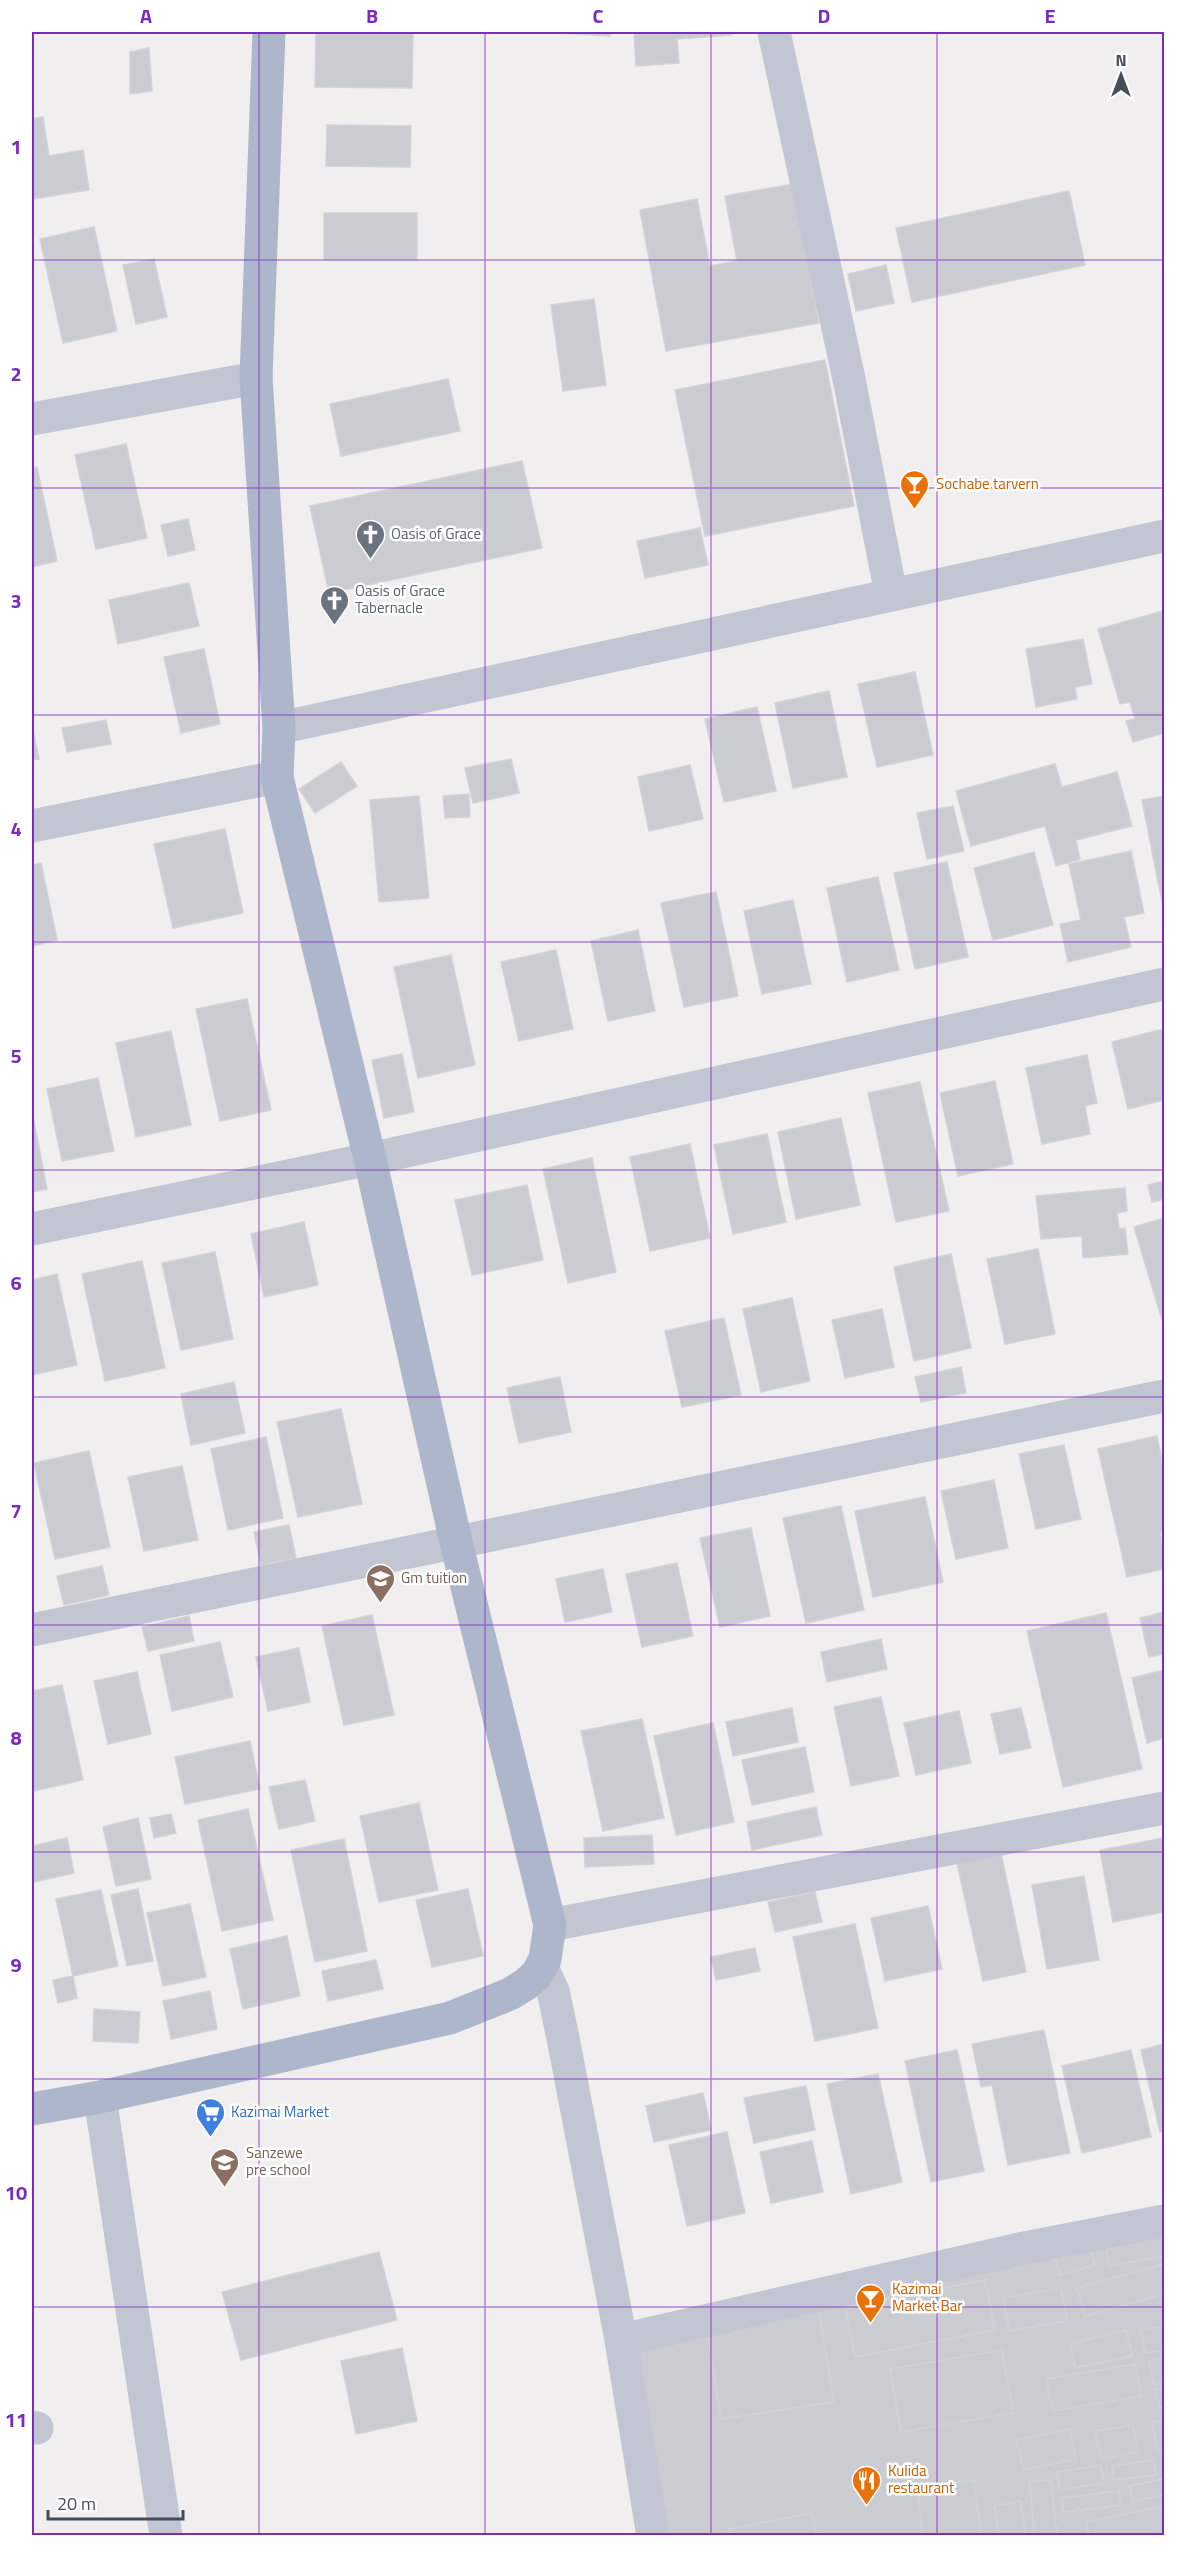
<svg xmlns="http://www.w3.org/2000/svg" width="1196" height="2567" viewBox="0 0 1196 2567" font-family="'Titillium Web',sans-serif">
<rect width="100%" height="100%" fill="#f0eeee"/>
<!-- building -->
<path fill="#cbccd2" stroke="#d2d2d9" stroke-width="1.5" d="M316,32H413L412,88L315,87Z
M561,32H610V36L561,33Z
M634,32H731V35L677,39L679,63L636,66Z
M149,48L152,91L130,94V52Z
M43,117L49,156L83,150L89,190L32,199V119Z
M327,125L411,126L410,167L326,166Z
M793,184L819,323L666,351L640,210L697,199L710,266L737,261L725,196Z
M1069,191L1085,265L912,302L896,228Z
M324,213H417V260H324Z
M94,227L117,331L63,343L40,239Z
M154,259L167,317L136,324L123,265Z
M886,265L894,303L856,311L848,274Z
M594,299L606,385L563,391L551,305Z
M825,360L854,506L705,536L675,390Z
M448,379L460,431L341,456L330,404Z
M126,444L147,538L96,549L75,455Z
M522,461L542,548L329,593L310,506Z
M37,467L57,561L32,567V469Z
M188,519L195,550L168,556L161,525Z
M700,528L708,565L645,578L637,541Z
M189,583L199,626L118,644L109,600Z
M1163,611L1164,733L1133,742L1126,721L1135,719L1130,702L1120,704L1098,629Z
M1083,639L1092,684L1075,687L1077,699L1036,707L1026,649Z
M204,649L220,724L181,733L164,657Z
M915,672L933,755L877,767L858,684Z
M829,691L847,777L793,788L775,703Z
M757,707L776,791L724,802L705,719Z
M106,720L111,744L67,752L62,728Z
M32,726L39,759L32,760Z
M511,759L519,793L473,803L465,768Z
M341,762L357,786L315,813L299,789Z
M1055,764L1062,787L1117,772L1132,826L1076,840L1080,859L1056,866L1045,826L971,846L956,791Z
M690,765L703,819L649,831L638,777Z
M469,794L470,817L445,818L443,796Z
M419,796L429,898L379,902L370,800Z
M1164,796V906L1163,907L1142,800Z
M953,806L964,851L927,859L917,813Z
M225,829L243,913L173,928L154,844Z
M1131,851L1144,913L1124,917L1131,947L1068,962L1060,924L1081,920L1069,864Z
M1034,852L1053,925L993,940L974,868Z
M947,862L968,957L915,969L894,873Z
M41,863L57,940L32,946V865Z
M878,877L899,970L847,982L827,888Z
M716,892L738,996L684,1007L661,903Z
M793,900L811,984L762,994L744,911Z
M638,930L655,1011L608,1021L591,941Z
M556,950L573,1029L519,1041L501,962Z
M451,955L475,1065L418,1078L394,967Z
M247,999L271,1110L220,1121L196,1009Z
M1164,1029V1100L1128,1109L1112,1042Z
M171,1031L191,1125L136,1137L116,1043Z
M402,1054L414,1112L384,1118L372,1060Z
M1087,1055L1097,1103L1085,1106L1090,1134L1042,1144L1026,1068Z
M98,1078L114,1151L62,1161L47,1089Z
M995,1081L1013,1164L958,1176L940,1093Z
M920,1082L949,1211L896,1222L868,1093Z
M841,1118L860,1205L796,1219L778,1132Z
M32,1121H34L47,1189L32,1192Z
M767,1134L786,1222L733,1234L714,1145Z
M690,1144L710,1238L650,1251L630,1157Z
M592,1158L616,1272L568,1283L543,1169Z
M1164,1181V1199L1152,1202L1148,1185Z
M527,1185L543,1260L472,1275L455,1200Z
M1125,1188L1127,1211L1117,1213L1119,1229L1125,1228L1128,1254L1083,1258L1082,1236L1041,1239L1036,1196Z
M1164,1218V1323H1163L1134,1227Z
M304,1222L318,1285L264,1297L251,1234Z
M1038,1249L1055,1334L1005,1344L987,1259Z
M215,1252L233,1339L181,1350L162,1263Z
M951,1254L971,1348L914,1361L894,1267Z
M142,1261L165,1368L105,1381L82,1274Z
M57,1274L77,1365L32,1375V1280Z
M792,1298L810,1381L761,1392L743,1309Z
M882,1309L894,1367L845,1378L832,1320Z
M724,1318L741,1395L682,1407L665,1331Z
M961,1367L966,1393L921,1402L915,1377Z
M560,1377L571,1432L519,1443L507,1388Z
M234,1382L245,1433L191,1445L181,1394Z
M341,1409L362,1504L298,1517L277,1422Z
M1157,1436L1164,1471V1531L1160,1532L1164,1552V1569L1127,1577L1098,1449Z
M266,1437L283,1518L228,1530L211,1449Z
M1064,1445L1081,1519L1036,1529L1019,1454Z
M89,1451L110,1547L55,1559L34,1463Z
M182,1466L198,1540L144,1551L128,1477Z
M994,1480L1008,1548L956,1559L941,1491Z
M925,1497L943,1582L873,1597L855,1511Z
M841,1506L864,1610L806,1623L783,1518Z
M289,1525L296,1558L261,1565L254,1532Z
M751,1528L770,1616L720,1627L700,1538Z
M677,1563L693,1636L642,1647L626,1574Z
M102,1566L109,1595L64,1605L57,1576Z
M603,1569L612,1612L565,1622L556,1579Z
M1164,1612V1654L1149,1657L1140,1618Z
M1106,1613L1142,1769L1063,1787L1027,1631Z
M372,1615L394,1715L344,1725L322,1626Z
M189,1616L194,1641L148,1651L142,1627Z
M881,1639L887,1669L827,1682L821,1652Z
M220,1642L233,1697L172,1711L160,1655Z
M299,1648L310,1702L268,1711L256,1657Z
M1164,1670V1738L1147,1743L1132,1678Z
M137,1672L151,1734L108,1744L94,1681Z
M62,1685L83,1780L33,1791L32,1691Z
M881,1697L899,1776L851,1786L834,1707Z
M792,1708L798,1742L733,1756L726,1722Z
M1021,1708L1031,1748L1000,1754L991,1714Z
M959,1711L971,1763L916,1775L904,1723Z
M642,1719L664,1818L603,1831L581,1731Z
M713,1723L734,1822L676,1835L654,1736Z
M250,1741L260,1789L185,1804L175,1757Z
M805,1747L814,1792L752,1805L742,1760Z
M305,1780L315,1821L279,1829L269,1787Z
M419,1803L438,1890L379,1902L360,1816Z
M816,1807L822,1835L752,1850L747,1822Z
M248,1809L273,1920L222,1931L198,1820Z
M171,1814L176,1833L154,1838L150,1818Z
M138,1818L151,1879L116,1886L103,1827Z
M652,1835L654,1864L585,1867L584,1838Z
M67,1838L74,1873L34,1882L32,1846Z
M1164,1838V1912L1113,1922L1100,1850Z
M344,1839L367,1951L315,1962L291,1850Z
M1001,1853L1026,1972L983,1981L957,1863Z
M1084,1876L1099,1960L1047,1969L1032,1885Z
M138,1889L153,1961L127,1966L111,1895Z
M468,1889L483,1956L432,1967L416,1900Z
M101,1890L118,1966L73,1976L56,1899Z
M815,1892L822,1922L775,1932L768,1902Z
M190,1904L206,1977L163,1986L147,1913Z
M928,1906L942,1969L885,1981L871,1918Z
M855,1924L878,2028L815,2041L793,1937Z
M287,1936L300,1996L243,2009L230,1949Z
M755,1948L760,1971L716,1980L711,1957Z
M376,1960L383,1989L328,2001L322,1971Z
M73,1976L77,1998L58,2003L53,1980Z
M210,1991L217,2029L171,2039L163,2001Z
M94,2009L140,2012L138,2043L93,2041Z
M1044,2030L1070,2153L1008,2165L992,2085L981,2087L972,2044Z
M1164,2044V2131L1160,2132L1141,2050Z
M957,2050L984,2171L931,2182L905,2061Z
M1131,2050L1151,2137L1082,2153L1062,2066Z
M878,2074L902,2182L851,2194L827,2084Z
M806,2086L815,2130L754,2143L744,2098Z
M703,2093L711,2130L654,2142L646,2106Z
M727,2132L745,2213L687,2226L669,2145Z
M812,2141L823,2192L771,2203L760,2152Z
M1164,2215V2536H642L605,2327Z
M1164,2237V2256L1109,2266L1106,2249Z
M1090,2245L1095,2265L1060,2275L1054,2255Z
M379,2252L397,2320L241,2360L222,2292Z
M1164,2264V2294L1085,2316L1077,2288Z
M985,2280L995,2330L855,2357L845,2307Z
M1061,2288L1067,2321L1009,2331L1003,2298Z
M819,2312L834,2402L721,2419L707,2329Z
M1164,2326V2350L1145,2353L1140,2330Z
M1126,2330L1132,2356L1075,2368L1070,2344Z
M402,2348L417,2421L356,2434L341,2361Z
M1002,2350L1013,2413L901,2432L890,2369Z
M1164,2358V2382L1154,2385L1149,2361Z
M1135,2364L1141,2396L1053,2411L1046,2379Z
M1164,2388V2407L1159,2408L1155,2390Z
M1164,2420V2449L1157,2450L1152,2422Z
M1133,2425L1138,2452L1101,2459L1095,2431Z
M1069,2429L1076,2459L1023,2470L1017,2440Z
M1154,2460L1156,2475L1114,2480L1112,2466Z
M1101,2465L1104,2483L1060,2490L1057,2472Z
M1164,2479V2495L1133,2501L1129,2486Z
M974,2480L981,2536H923L917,2488Z
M1051,2480L1057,2536H1035L1029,2482Z
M1119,2491L1121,2505L1063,2512L1062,2498Z
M1020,2501L1026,2536H999L994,2506Z
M1164,2506V2536H1089L1086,2522Z
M812,2513L817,2536H731L729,2529Z"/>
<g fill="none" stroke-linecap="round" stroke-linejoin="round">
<!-- minor -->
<path stroke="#c2c6d2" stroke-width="33" d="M774,32L849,379L891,594
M32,419L256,378
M279,728L1164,536
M32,826L277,777
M32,1229L370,1159L1164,984
M32,1630L1164,1396
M550,1925L1164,1808
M542,1967L553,1991L563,2038L621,2340L653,2536
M100,2097L166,2536
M621,2340L1019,2249L1164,2221
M32,2427L37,2428"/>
<!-- major -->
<path stroke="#aeb6cc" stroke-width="33" d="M32,2109L100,2097L450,2018L510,1994L526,1984L537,1974L545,1959L550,1925L456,1542L370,1159L277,777L279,728L256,378L269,32"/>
</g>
<!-- grid -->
<path fill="none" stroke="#7b2cbf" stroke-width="1.5" stroke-opacity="0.55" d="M259,32V2536M485,32V2536M711,32V2536M937,32V2536M32,260H1164M32,488H1164M32,715H1164M32,942H1164M32,1170H1164M32,1397H1164M32,1625H1164M32,1852H1164M32,2079H1164M32,2307H1164"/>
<!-- icons -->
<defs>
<symbol id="bar-pin" viewBox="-11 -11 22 30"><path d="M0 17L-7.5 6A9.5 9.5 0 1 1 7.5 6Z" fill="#e8710a" stroke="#fff"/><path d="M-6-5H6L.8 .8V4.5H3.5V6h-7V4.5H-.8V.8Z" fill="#fff"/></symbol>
<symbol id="church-pin" viewBox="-11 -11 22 30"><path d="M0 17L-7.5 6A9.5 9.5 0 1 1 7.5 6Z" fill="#6b7280" stroke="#fff"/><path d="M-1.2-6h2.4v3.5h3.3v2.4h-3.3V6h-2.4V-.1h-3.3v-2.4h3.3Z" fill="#fff"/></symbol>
<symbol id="school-pin" viewBox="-11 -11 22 30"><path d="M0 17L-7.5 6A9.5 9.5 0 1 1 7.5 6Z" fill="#8d6e63" stroke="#fff"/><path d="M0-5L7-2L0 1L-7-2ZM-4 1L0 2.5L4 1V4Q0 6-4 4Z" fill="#fff"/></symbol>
<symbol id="supermarket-pin" viewBox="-11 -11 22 30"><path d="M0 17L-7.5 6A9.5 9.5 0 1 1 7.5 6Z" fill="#3f7fe0" stroke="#fff"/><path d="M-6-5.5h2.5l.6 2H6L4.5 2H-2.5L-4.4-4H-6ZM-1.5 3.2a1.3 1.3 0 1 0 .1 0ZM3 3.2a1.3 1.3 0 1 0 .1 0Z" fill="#fff"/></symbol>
<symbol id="restaurant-pin" viewBox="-11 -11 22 30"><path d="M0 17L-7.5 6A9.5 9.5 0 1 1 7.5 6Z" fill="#e8710a" stroke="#fff"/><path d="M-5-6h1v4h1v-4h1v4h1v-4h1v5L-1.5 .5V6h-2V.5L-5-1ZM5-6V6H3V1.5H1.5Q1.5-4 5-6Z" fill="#fff"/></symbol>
</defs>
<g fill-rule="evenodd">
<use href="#bar-pin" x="898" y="468" width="33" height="45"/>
<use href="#church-pin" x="354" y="518" width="33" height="45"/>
<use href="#church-pin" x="318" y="584" width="33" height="45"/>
<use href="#school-pin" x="364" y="1562" width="33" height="45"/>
<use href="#supermarket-pin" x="194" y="2096" width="33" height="45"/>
<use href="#school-pin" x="208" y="2146" width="33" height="45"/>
<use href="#bar-pin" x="854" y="2282" width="33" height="45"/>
<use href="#restaurant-pin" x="850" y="2464" width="33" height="45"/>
</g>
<g text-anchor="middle" stroke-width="5" stroke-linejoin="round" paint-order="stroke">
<!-- food labels -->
<g font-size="15" fill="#c56008" stroke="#fff" text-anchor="start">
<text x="936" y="489">Sochabe tarvern</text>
<text x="892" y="2294">Kazimai<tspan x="892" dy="17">Market Bar</tspan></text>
<text x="888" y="2476">Kulida<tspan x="888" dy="17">restaurant</tspan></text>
</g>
<!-- worship labels -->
<g font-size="15" fill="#5b616d" stroke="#fff" text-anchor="start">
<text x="391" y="539">Oasis of Grace</text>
<text x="355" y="596">Oasis of Grace<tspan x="355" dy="17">Tabernacle</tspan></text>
</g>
<!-- education labels -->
<g font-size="15" fill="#785e54" stroke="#fff" text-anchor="start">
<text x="401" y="1583">Gm tuition</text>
<text x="246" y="2158">Sanzewe<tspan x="246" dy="17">pre school</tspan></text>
</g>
<!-- shop labels -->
<g font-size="15" fill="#366cbe" stroke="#fff" text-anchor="start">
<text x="231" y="2117">Kazimai Market</text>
</g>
</g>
<!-- border -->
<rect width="1196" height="2567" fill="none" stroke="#ffffff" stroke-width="66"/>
<!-- north arrow -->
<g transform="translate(1121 75)" stroke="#ffffff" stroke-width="4.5" paint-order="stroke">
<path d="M0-4.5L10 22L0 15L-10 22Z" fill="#474c5a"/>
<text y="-9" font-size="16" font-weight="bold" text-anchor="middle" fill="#474c5a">N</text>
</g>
<!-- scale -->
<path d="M48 2510v9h135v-9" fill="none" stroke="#474c5a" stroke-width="3"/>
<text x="57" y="2510" font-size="18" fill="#474c5a" stroke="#ffffff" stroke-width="4.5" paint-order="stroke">20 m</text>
<rect x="33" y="33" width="1130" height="2501" fill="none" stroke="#7b2cbf" stroke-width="2"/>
<g font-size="20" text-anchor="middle" font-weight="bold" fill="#7b2cbf">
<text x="146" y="23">A</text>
<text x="372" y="23">B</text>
<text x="598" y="23">C</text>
<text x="824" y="23">D</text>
<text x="1050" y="23">E</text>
<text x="16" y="154">1</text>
<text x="16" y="381">2</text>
<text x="16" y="608">3</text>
<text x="16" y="836">4</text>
<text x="16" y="1063">5</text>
<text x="16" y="1290">6</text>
<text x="16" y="1518">7</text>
<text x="16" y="1745">8</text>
<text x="16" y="1972">9</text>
<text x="16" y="2200">10</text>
<text x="16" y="2427">11</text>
</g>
</svg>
